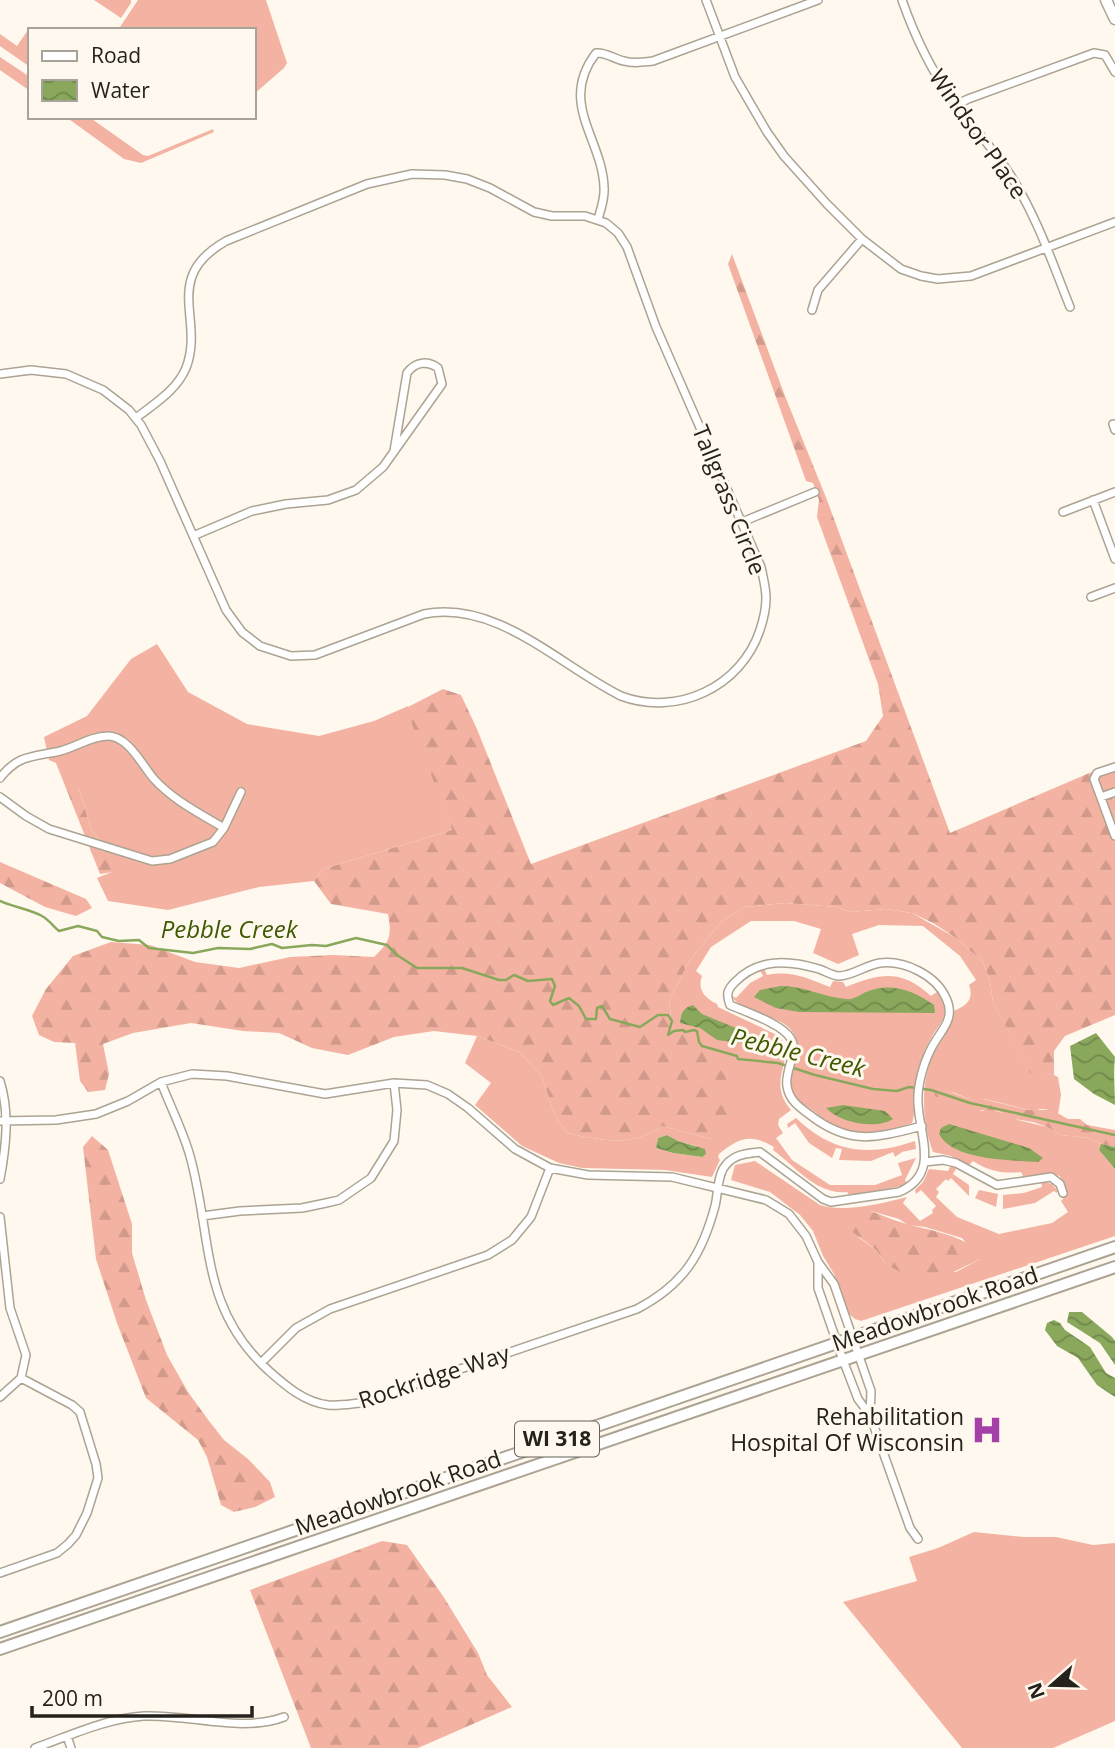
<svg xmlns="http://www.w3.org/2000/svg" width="1115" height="1748" viewBox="0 0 1115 1748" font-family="'Open Sans',sans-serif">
<defs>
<pattern id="forest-firs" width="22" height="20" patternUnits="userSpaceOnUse" patternTransform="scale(1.75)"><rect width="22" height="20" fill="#f4b3a2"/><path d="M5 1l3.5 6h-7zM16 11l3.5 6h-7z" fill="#d19a8b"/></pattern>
<pattern id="water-waves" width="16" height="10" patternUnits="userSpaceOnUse" patternTransform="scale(1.75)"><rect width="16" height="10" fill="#89a85c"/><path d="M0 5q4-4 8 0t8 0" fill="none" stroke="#70884b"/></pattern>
</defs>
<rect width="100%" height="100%" fill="#fef8ee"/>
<!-- grass -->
<path fill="#f4b3a2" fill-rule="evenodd" d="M94,0H131V3L121,18Z
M138,0H266L287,63L284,68L254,94V30H118Z
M30,27L33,30H30V67L0,46V34L17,46Z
M0,57L30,77V91L0,70Z
M66,117H89L143,155L148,156L213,129L214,132L141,163L124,159Z
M157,644L188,692L247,724L319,736L374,721L408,706L452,830L323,869L314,881L259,887L168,910L108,901L97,878L112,872L108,851L91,829L79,789L56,763L49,760L44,737L87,716L131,659Z
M785,903L837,907L850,912L886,909L912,913L956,938L983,962L990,981L993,1002L1030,1072L1054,1075L1058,1077L1061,1095L1058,1114C1051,1110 1043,1107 1035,1111C1021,1109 979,1095 969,1099L955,1093L934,1089L982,1111L989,1109L1006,1114L1018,1120L1047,1127L1061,1135L1089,1138L1101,1144L1099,1150L1115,1169V1236L861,1321L855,1319L849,1314L834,1274L823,1256L813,1231L800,1215L770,1192L731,1180L735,1165L755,1161L820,1205C843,1213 884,1203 907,1197L903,1203L920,1221L933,1213L932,1210L936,1206L921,1190L916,1194L915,1190L923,1182L929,1169L948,1171L951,1165L956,1169L953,1174L969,1185V1196L951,1178L948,1181L946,1179L936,1189L939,1192L936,1197L957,1217L999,1234L1052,1223L1068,1212L1061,1201C1073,1190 1062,1187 1060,1176L1046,1173L1024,1178L1021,1172C1003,1174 988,1171 973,1161L968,1166L951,1156L933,1152C922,1123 920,1084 933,1055C940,1039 953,1029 954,1011C967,1005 974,1000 969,985L976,980L960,956L923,926L879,925L852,934L859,955L838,964L813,953L821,929L794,921H751L711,947L696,971L702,976C697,990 705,998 717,1004L718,1007L777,1035C802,1056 763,1077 791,1110L779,1119L778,1125L783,1133L776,1138L792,1160L830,1185H875L902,1175L898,1163L916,1158L905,1180L907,1183L902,1186L850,1196L847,1192C816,1195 795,1166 773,1150L774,1147C750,1133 739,1138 719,1154L718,1157L720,1160L712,1177L665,1170L582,1168L559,1163L522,1146L475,1105L491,1083L465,1063L477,1036L520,1052L542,1077L555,1116L567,1133C601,1140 632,1148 662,1126L712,1139L672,1026L669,1000L690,960L721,922L745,907ZM667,1135L678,1141L696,1146L702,1157L673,1153L656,1148L658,1138ZM871,1211L899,1219L908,1225L925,1227L962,1238L980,1259L956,1272L886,1264L876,1250L858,1237Z
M764,968L767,975C791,970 807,978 830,987L833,981L843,982L846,987C881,973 901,969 931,996L937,992C954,1016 939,1022 929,1042C922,1054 920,1066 917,1079C915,1089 915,1119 912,1123C891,1131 860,1137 839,1128C829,1125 820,1116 812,1110C804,1104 793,1098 791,1087C788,1067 806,1049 791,1030C778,1014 740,1014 732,996L736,998L750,983L763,976L760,970Z
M796,1118C833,1153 868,1157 915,1141L916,1149L902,1152L895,1157L893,1152L871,1161L839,1160L842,1149L836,1148L832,1158L809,1143L795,1123L788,1128L787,1124Z
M1041,1181L1052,1184L1057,1190V1193L1054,1191L1035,1203L1003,1209V1195L1024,1193L1042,1187Z
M979,1190L998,1194L996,1207L975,1198Z
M974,1532L1024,1537H1056L1093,1545L1115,1543V1721L1053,1748H962L843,1602L917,1581L909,1557L938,1548Z"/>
<!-- forest -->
<path fill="url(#forest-firs)" d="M732,254L785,396L827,500L950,833L1115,762V1015L1065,1036L1054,1051V1075L1030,1073L993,1002L990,981L983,962L956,938L933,923L912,913L886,909L850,912L837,907L785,903L745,907L721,922L690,960L669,1000L672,1026L695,1034L725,1076L736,1102L712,1139L662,1126C632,1148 601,1140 567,1133L555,1116L542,1077L520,1052L477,1036L434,1031L394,1037L348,1055L312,1048L279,1033L243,1031L191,1023L133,1033L103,1044L109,1074L105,1090L88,1092L80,1081L75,1043L54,1042L39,1035L32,1016L46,989L73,956L111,942L150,945L195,962L239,968L290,957L333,955L374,957C390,942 392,936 388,914L331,904L314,881L323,869L452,830L406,708L443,689L461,695L477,729L531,864L866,741L883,716L878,684L817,517L819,500L813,483L806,481L728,264Z
M56,763L69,771L79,789L91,829L108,851L113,872L100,874Z
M0,862L86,899L92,908L76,916L45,907L0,883Z
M937,1087L969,1099L975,1097L1028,1110H1052L1068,1119H1080L1087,1125L1115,1130V1147L1101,1144L1089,1138L1061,1135L1047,1127L1033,1122L1009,1118C1001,1108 989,1111 978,1110C963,1108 948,1104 935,1096L934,1089Z
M92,1136L108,1150L132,1224V1253L146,1300L167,1355L188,1392L209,1421L224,1440L248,1459L270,1482L275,1497L255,1507L234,1512L221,1505L207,1457L198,1440L146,1398L117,1323L96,1259L83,1147Z
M864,1209C878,1213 897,1222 910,1225C935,1231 956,1235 978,1249L980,1259L943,1277L932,1280L916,1277L900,1272L886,1264L876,1250L845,1226L851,1216Z
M382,1541L407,1545L443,1596L478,1653L487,1675L512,1707L418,1748H311L250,1590Z"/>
<!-- water -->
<path fill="url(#water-waves)" d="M781,986C804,986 823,997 846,999C853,1000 860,995 866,992C891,982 912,990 934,1005L935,1013L799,1012L776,1008L754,997L760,990Z
M693,1005L702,1014L765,1040L767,1043L762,1046L717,1040L700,1028L680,1023C681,1013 683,1008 693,1005Z
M1096,1033L1115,1057C1113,1073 1115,1088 1115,1105L1094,1094L1074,1079L1070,1046Z
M843,1105L885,1111L893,1119C876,1130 840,1123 826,1108Z
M949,1124L1029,1148L1043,1158L1038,1162C1013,1160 953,1161 939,1134L941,1128Z
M667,1135L678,1141L705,1149L706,1154L702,1157L673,1153L656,1148L658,1138Z
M1101,1144L1115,1147V1169L1099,1150Z
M1069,1312H1082L1112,1337L1115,1341V1365L1100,1343L1067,1322Z
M1054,1320L1060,1323L1065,1330L1090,1347L1106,1373L1115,1378V1397L1097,1385L1078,1358L1057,1346L1045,1330L1047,1323Z"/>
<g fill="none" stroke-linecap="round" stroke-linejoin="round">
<!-- stream -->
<path stroke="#89a85c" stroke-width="2.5" d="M0,901C13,907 29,909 42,916C48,919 54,927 59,931L78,926L97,931L102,937L119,941L139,940L149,948L193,953L218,948L250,949L272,944L282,948L312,945L326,946L356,938L387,945L397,955L417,968H462L499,980H506L514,975L528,981L552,979L555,986L550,1001L553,1005L569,998L579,1006L586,1019H596L597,1008L602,1006L610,1019L640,1027L658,1015H668L672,1021L668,1035L674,1031L683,1030L685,1032L694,1030L697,1031L699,1042L702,1046L737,1056L738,1059L778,1063L815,1075L873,1089L897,1091L909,1087L931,1090L970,1103L1115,1135"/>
<defs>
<path id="minor" d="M706,0L735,77L767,132L784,156L827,204L862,239L901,269L921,276L938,279L971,276L1115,222
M902,0C914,34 929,66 949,95C969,123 993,148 1011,176C1037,217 1052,262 1070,307
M956,105L968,99L1094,53L1105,55L1115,72
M598,219C601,209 605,198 604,187C602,138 558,103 596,53C606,52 614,59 624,61C634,64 643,62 653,61L818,0
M812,310L818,290L862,239
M0,374L31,370L66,374L103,390L129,410L141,425L160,461L226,610L242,632L260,646L291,656L315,655L424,614C497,600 559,665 621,696C677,717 741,687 760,630C763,621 766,608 766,598C766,588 763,577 761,567L656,327L627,247L618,233L606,223L585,216H552L534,212L490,188L467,179L445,175L412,174L367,184L226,241C161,278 205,319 186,368C177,390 154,404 136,418
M1113,424L1115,430
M1093,500L1115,559
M1063,512L1115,492
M742,522L815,492
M193,536L252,511L286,504L328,500L356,490L383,467L442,384L438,368C427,360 415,362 407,373L394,451
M1091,597L1115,588
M1115,767L1097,773L1094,779L1115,836
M0,778C17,756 30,757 56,752C73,749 90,736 108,736C128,736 142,765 154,779C173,800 199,813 224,828
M0,797L26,816L49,829L152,861L170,859L213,842L224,828L241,792
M1101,797L1115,792
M0,1081C10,1113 6,1147 0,1179
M161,1082C170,1106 183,1131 190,1156C213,1239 199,1307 269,1371C286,1386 304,1402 328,1405C338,1406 350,1404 360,1403L637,1309C683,1285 702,1255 715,1206C718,1194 717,1180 723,1169C732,1154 745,1154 760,1152L823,1199L831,1202L899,1192C941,1174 919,1135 918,1103C917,1087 923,1065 930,1051C938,1032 957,1021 946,998C936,975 904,960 880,963C866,965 852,976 839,976C833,976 825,971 819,969C788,960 759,958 735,982C727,990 726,994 730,1005C746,1012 783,1024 791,1039C799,1053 784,1071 787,1086C789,1100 799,1107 810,1115C850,1146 876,1138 922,1126
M0,1121L56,1120L96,1114L128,1101L161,1082L192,1074L227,1076L325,1094L394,1083L427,1085L448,1094L468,1108L515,1149L550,1168L588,1175L672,1177L766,1200L789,1214L806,1236L818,1262L834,1284L871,1391L870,1415
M924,1162L943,1160L956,1163L997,1185L1051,1177L1060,1184L1063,1193
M202,1216L240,1211L302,1208L326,1203L339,1200L371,1178L394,1141L397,1110L394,1083
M0,1217L10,1308L26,1355L21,1378L0,1397
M818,1263V1288L843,1360L858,1399L870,1415L910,1528L918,1539
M261,1363L296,1328L330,1309L488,1255L512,1240L531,1217L550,1168
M0,1573L57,1553L68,1544L76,1535L87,1513L98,1478L96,1464L80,1412L72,1405L21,1378
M67,1736L71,1748
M35,1748C69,1736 107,1718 144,1716C189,1714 242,1733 284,1717"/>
<path id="secondary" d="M1106,0L1115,19"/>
<path id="primary" d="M0,1632L1115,1247
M0,1649L1115,1267"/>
</defs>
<!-- minor casing -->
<use href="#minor" stroke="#aca393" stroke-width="10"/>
<!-- secondary casing -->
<use href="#secondary" stroke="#aca393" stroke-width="13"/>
<!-- primary casing -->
<use href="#primary" stroke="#aca393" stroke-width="14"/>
<!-- minor -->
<use href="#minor" stroke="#fff" stroke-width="7"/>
<!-- secondary -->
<use href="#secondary" stroke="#fff" stroke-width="10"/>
<!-- primary -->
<use href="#primary" stroke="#fff" stroke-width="10"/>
</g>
<!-- icons -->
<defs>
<symbol id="hospital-bare" viewBox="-9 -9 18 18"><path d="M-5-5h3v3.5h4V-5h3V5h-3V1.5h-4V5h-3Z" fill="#a541a6" stroke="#fef8ee" stroke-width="2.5" paint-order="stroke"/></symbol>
</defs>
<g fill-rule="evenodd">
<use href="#hospital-bare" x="965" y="1408" width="44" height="44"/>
</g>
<g text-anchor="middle" stroke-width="6" stroke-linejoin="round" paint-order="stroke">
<!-- shield labels -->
<rect fill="#fef8ee" stroke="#66625a" stroke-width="2" x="515" y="1421.5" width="84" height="35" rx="5"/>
<g font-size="21" font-weight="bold" fill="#25211b">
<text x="557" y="1446">WI 318</text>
</g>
<!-- street labels -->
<g font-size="23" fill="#25211b" stroke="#fef8ee">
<text transform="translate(978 134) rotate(55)" y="8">Windsor Place</text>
<text transform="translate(729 500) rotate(68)" y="8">Tallgrass Circle</text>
<text transform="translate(935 1309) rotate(-19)" y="8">Meadowbrook Road</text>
<text transform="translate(434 1377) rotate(-18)" y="8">Rockridge Way</text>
<text transform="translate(398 1493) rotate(-19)" y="8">Meadowbrook Road</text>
</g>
<!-- poi labels -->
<g font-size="23" fill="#25211b" stroke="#fef8ee" text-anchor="end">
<text x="964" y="1425">Rehabilitation<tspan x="964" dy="26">Hospital Of Wisconsin</tspan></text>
</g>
<!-- water labels -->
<g font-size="24" font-style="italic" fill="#3e5900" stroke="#fef8ee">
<text x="229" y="938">Pebble Creek</text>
<text transform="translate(798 1053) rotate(14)" y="8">Pebble Creek</text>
</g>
</g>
<!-- legend -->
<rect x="28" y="28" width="228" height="91" fill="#fef8ee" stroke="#a7a29a" stroke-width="2"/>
<rect x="42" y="51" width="35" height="10" fill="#ffffff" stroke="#a7a29a" stroke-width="2"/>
<text x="91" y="63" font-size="21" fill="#25211b">Road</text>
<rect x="42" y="80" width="35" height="21" fill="url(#water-waves)" stroke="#a7a29a" stroke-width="2"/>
<text x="91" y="98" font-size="21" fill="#25211b">Water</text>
<!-- north arrow -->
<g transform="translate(1052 1685) rotate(250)" stroke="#fef8ee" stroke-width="5" paint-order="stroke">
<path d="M0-5L12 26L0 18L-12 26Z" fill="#25211b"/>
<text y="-10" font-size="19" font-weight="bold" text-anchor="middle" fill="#25211b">N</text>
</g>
<!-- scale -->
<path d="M32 1706v10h220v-10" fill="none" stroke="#25211b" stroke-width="3.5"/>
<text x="42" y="1706" font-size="21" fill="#25211b" stroke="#fef8ee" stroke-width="5" paint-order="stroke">200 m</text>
</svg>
